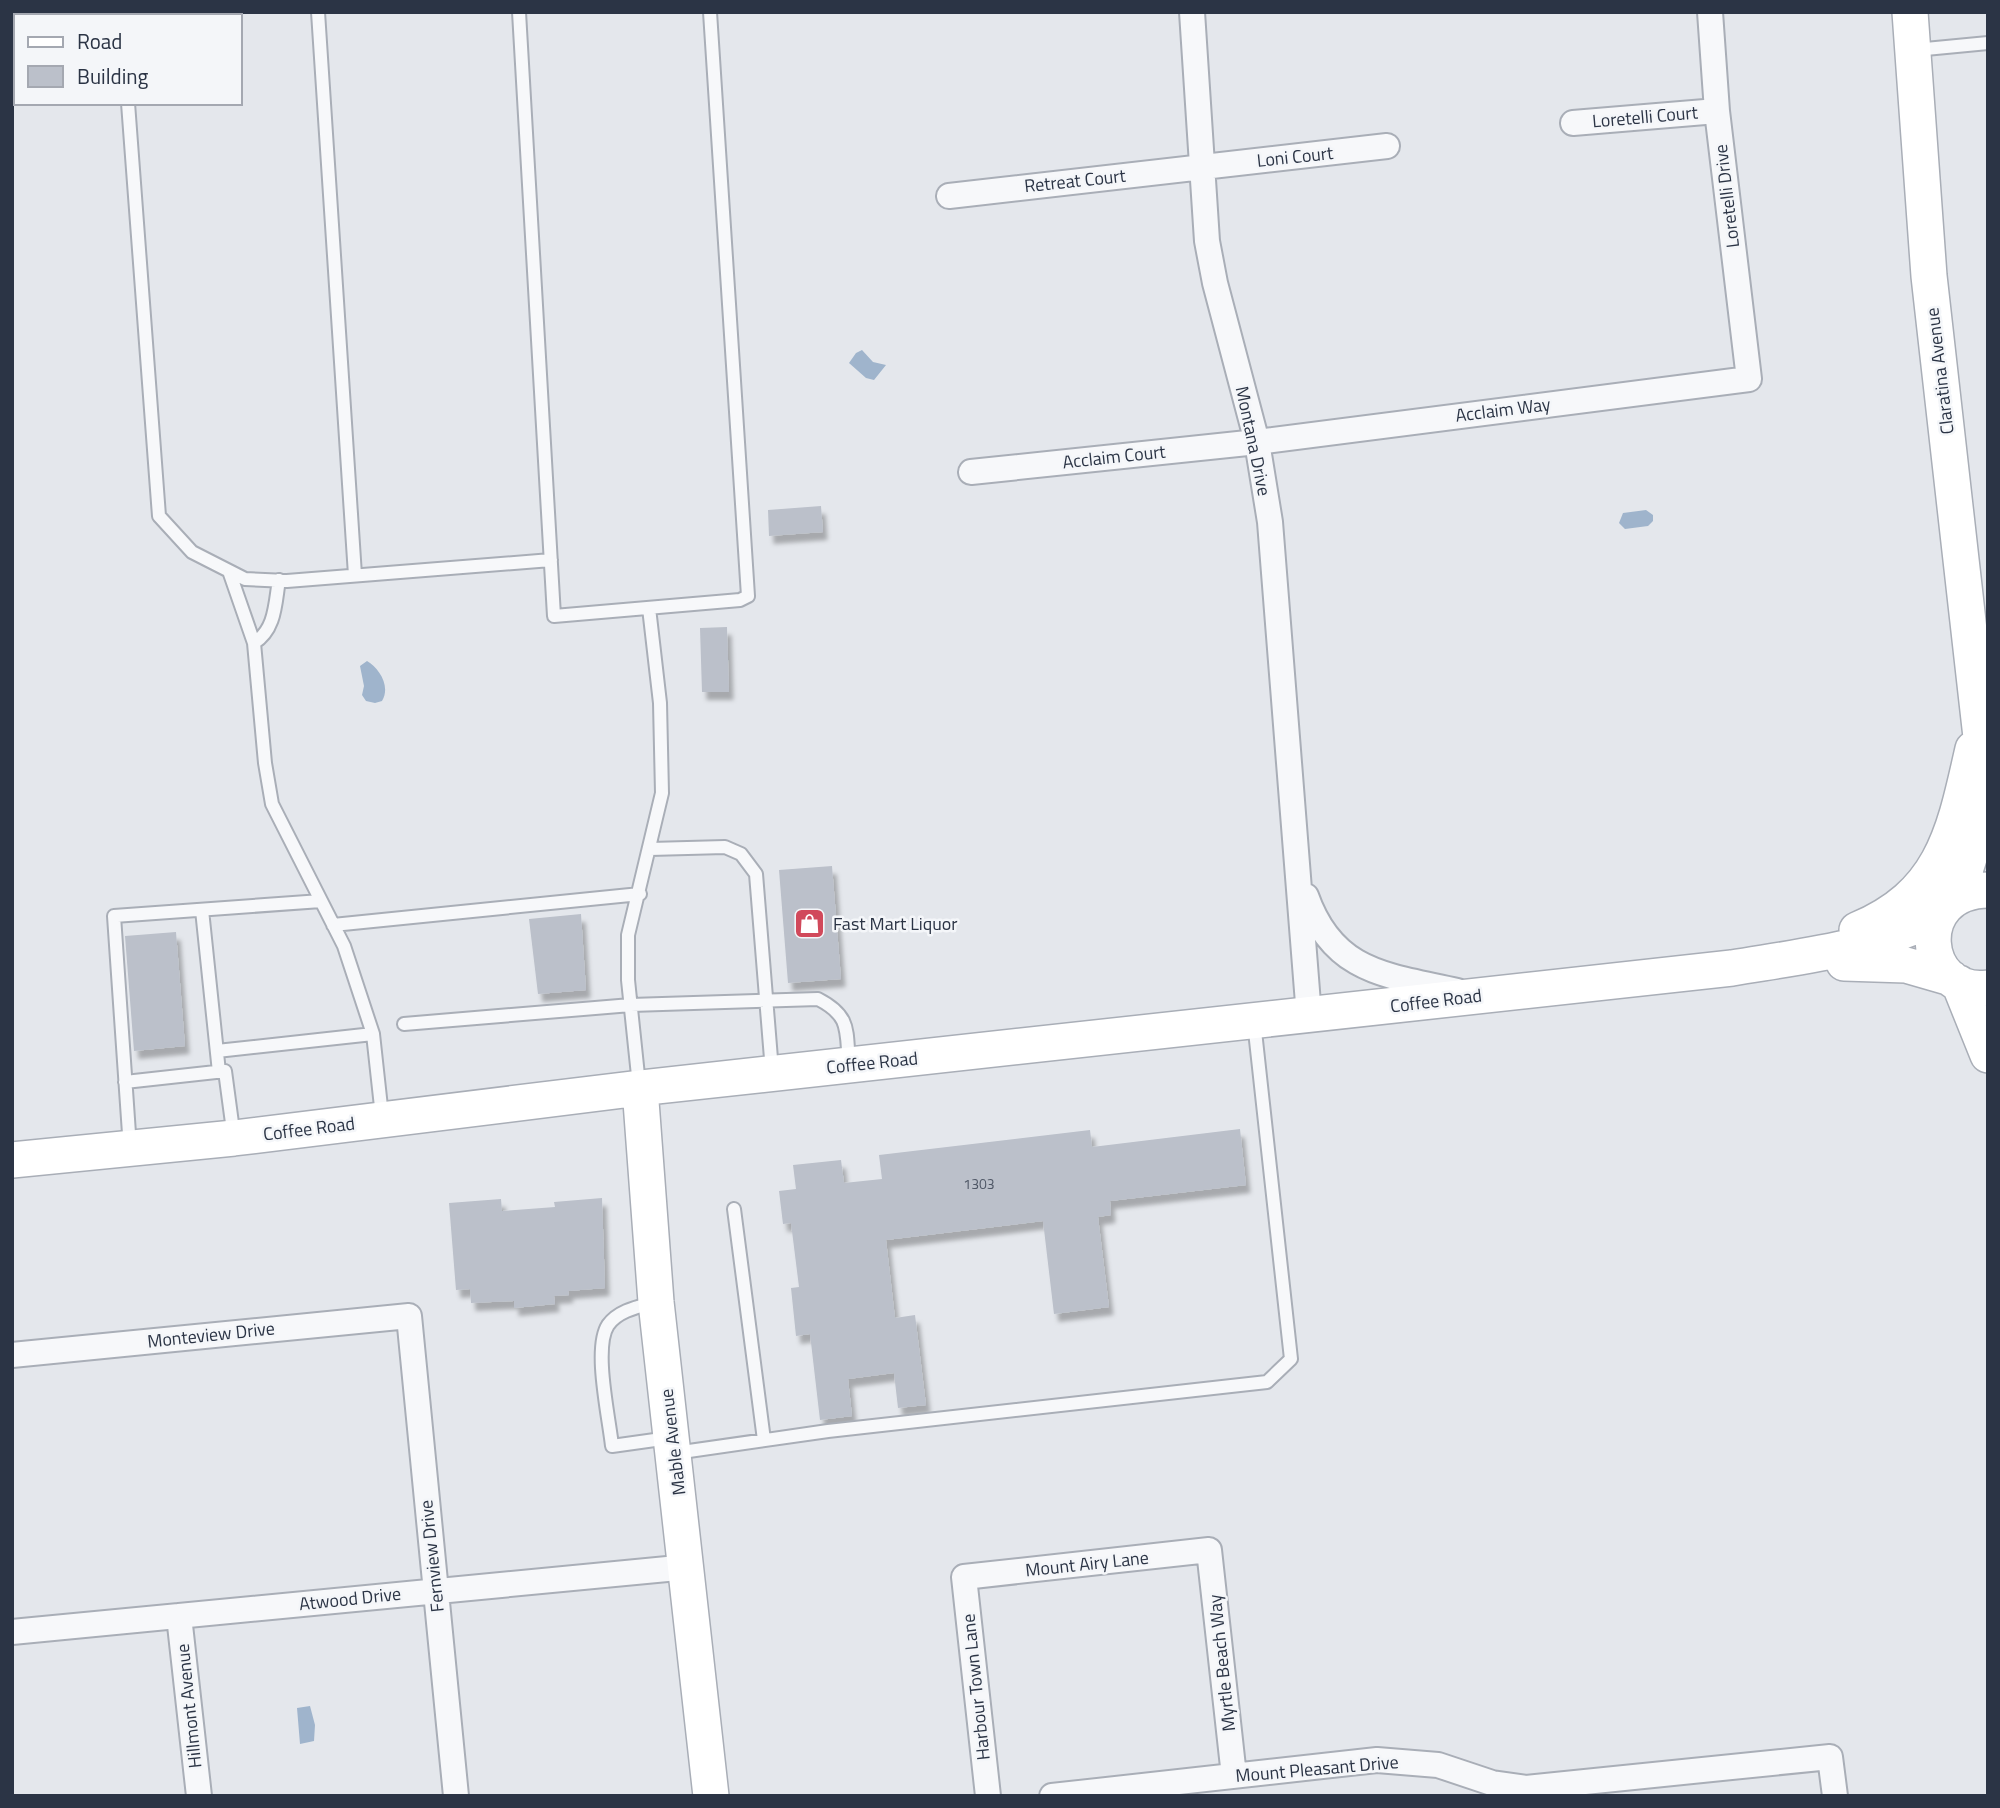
<svg xmlns="http://www.w3.org/2000/svg" width="2000" height="1808" viewBox="0 0 2000 1808" font-family="'Titillium Web',sans-serif">
<defs>
<filter id="shadow"><feDropShadow dx="4.5" dy="8" stdDeviation="2" flood-color="#0004"/></filter>
</defs>
<rect width="100%" height="100%" fill="#e4e7ec"/>
<!-- water -->
<path fill="#9fb4cc" d="M862,350L873,362L886,365L874,380L866,378L849,363L856,353Z
M1646,510L1653,515V521L1648,526L1625,529L1619,523L1623,513Z
M367,661C379,668 391,686 382,701L375,703L366,701L362,695L364,686L360,666Z
M310,1706L315,1725L314,1741L300,1744L297,1708Z"/>
<!-- building -->
<path fill="#bbc0ca" filter="url(#shadow)" d="M821,506L823,532L769,536L768,510Z
M727,627L729,692H702L700,628Z
M832,866L841,979L788,983L779,870Z
M581,914L586,990L538,994L529,919Z
M176,932L185,1046L134,1051L125,936Z
M1240,1129L1246,1185L1110,1201L1111,1215L1098,1217L1109,1307L1054,1314L1043,1221L886,1240L895,1318L915,1315L926,1405L898,1408L894,1373L848,1379L852,1416L820,1420L810,1334L796,1336L791,1288L799,1287L791,1223L783,1224L779,1191L796,1189L793,1165L841,1160L844,1183L882,1179L879,1155L1090,1130L1092,1147Z
M602,1198L605,1288L568,1291L569,1295L554,1296L555,1304L514,1308V1301L471,1303L470,1289L456,1290L449,1203L501,1199L502,1211L555,1207L554,1202Z"/>
<g fill="none" stroke-linecap="round" stroke-linejoin="round">
<defs>
<path id="lane" d="M122,12V16
M318,12L355,575
M519,12L554,616L740,600L748,596L710,12
M1915,50L1988,43
M128,103L159,516L192,552L245,579L287,581L551,560
M229,571L254,643L265,763L272,804L344,946L373,1034L382,1116
M254,643C276,629 275,603 279,580
M650,849L725,847L741,854L756,874L772,1071
M202,910L219,1072
M333,925L640,894
M404,1024L631,1005L818,999C851,1016 846,1030 849,1064
M217,1051L373,1034
M125,1082L225,1071L234,1138
M639,1085L628,980V935L662,793L660,703L649,608
M130,1148L114,916L321,901
M734,1209L764,1440
M652,1303C637,1307 618,1311 608,1325C593,1348 609,1417 612,1446L669,1438
M675,1453L828,1431L1267,1382L1291,1359L1254,1022"/>
<path id="street" d="M1192,12L1207,241L1215,283L1257,442L1270,522L1309,1016
M1573,123L1717,111
M949,196L1387,146
M971,472L1257,442L1749,379L1717,111L1710,12
M1306,896C1333,973 1386,975 1457,991
M12,1355L409,1316L456,1796
M179,1616L199,1796
M12,1632L688,1567
M988,1796L964,1577L1209,1550L1234,1776
M1052,1796L1377,1760L1438,1765L1492,1783L1526,1788L1830,1757L1835,1796"/>
<path id="secondary" d="M1910,12L1929,276L1988,799
M1988,890C1909,891 1921,997 1988,988
M1957,896L1969,858L1974,813
M1857,930C1943,894 1954,833 1973,749
M1844,963L1906,965L1951,978
M1959,983L1988,1055
M640,1088L656,1302L711,1796
M12,1160L234,1138L640,1088L1732,968C1804,956 1874,949 1939,915"/>
</defs>
<!-- lane casing -->
<use href="#lane" stroke="#a9aeb7" stroke-width="16"/>
<!-- street casing -->
<use href="#street" stroke="#a9aeb7" stroke-width="28"/>
<!-- secondary casing -->
<use href="#secondary" stroke="#a9aeb7" stroke-width="38"/>
<!-- lane -->
<use href="#lane" stroke="#f7f8fa" stroke-width="12"/>
<!-- street -->
<use href="#street" stroke="#f7f8fa" stroke-width="24"/>
<!-- secondary -->
<use href="#secondary" stroke="#fff" stroke-width="35"/>
</g>
<!-- icons -->
<defs>
<symbol id="shop-square" viewBox="-11 -11 22 22"><rect x="-9" y="-9" width="18" height="18" rx="4" fill="#d1495b" stroke="#f4f6f9"/><path d="M-5-2.5h2.3a2.7 3.5 0 0 1 5.4 0H5L5.5 6h-11ZM-1.5-2.5h3a1.5 2.3 0 0 0-3 0Z" fill="#fff"/></symbol>
</defs>
<g fill-rule="evenodd">
<use href="#shop-square" x="792" y="906" width="35" height="35"/>
</g>
<g text-anchor="middle" stroke-width="5" stroke-linejoin="round" paint-order="stroke">
<!-- number labels -->
<g font-size="14" fill="#4f5766">
<text x="979" y="1189">1303</text>
</g>
<!-- street labels -->
<g font-size="18" fill="#2b3445" stroke="#f4f6f9">
<text transform="translate(1645 117) rotate(-5)" y="6">Loretelli Court</text>
<text transform="translate(1295 157) rotate(-6)" y="6">Loni Court</text>
<text transform="translate(1075 181) rotate(-6)" y="6">Retreat Court</text>
<text transform="translate(1727 196) rotate(-97)" y="6">Loretelli Drive</text>
<text transform="translate(1940 371) rotate(-97)" y="6">Claratina Avenue</text>
<text transform="translate(1503 410) rotate(-7)" y="6">Acclaim Way</text>
<text transform="translate(1253 441) rotate(78)" y="6">Montana Drive</text>
<text transform="translate(1114 457) rotate(-6)" y="6">Acclaim Court</text>
<text transform="translate(1436 1001) rotate(-7)" y="6">Coffee Road</text>
<text transform="translate(872 1063) rotate(-6)" y="6">Coffee Road</text>
<text transform="translate(309 1129) rotate(-7)" y="6">Coffee Road</text>
<text transform="translate(211 1335) rotate(-6)" y="6">Monteview Drive</text>
<text transform="translate(673 1442) rotate(-97)" y="6">Mable Avenue</text>
<text transform="translate(432 1556) rotate(-96)" y="6">Fernview Drive</text>
<text transform="translate(1087 1564) rotate(-6)" y="6">Mount Airy Lane</text>
<text transform="translate(350 1599) rotate(-6)" y="6">Atwood Drive</text>
<text transform="translate(1222 1663) rotate(-96)" y="6">Myrtle Beach Way</text>
<text transform="translate(976 1687) rotate(-96)" y="6">Harbour Town Lane</text>
<text transform="translate(189 1706) rotate(-96)" y="6">Hillmont Avenue</text>
<text transform="translate(1317 1769) rotate(-5)" y="6">Mount Pleasant Drive</text>
</g>
<!-- poi labels -->
<g font-size="18" fill="#2b3445" stroke="#f4f6f9" text-anchor="start">
<text x="833" y="930">Fast Mart Liquor</text>
</g>
</g>
<!-- border -->
<rect width="2000" height="1808" fill="none" stroke="#2b3445" stroke-width="28"/>
<!-- legend -->
<rect x="14" y="14" width="228" height="91" fill="#f4f6f9" stroke="#a4a8b1" stroke-width="2"/>
<rect x="28" y="37" width="35" height="10" fill="#ffffff" stroke="#a4a8b1" stroke-width="2"/>
<text x="77" y="49" font-size="21" fill="#2b3445">Road</text>
<rect x="28" y="66" width="35" height="21" fill="#bbc0ca" stroke="#a4a8b1" stroke-width="2"/>
<text x="77" y="84" font-size="21" fill="#2b3445">Building</text>
</svg>
